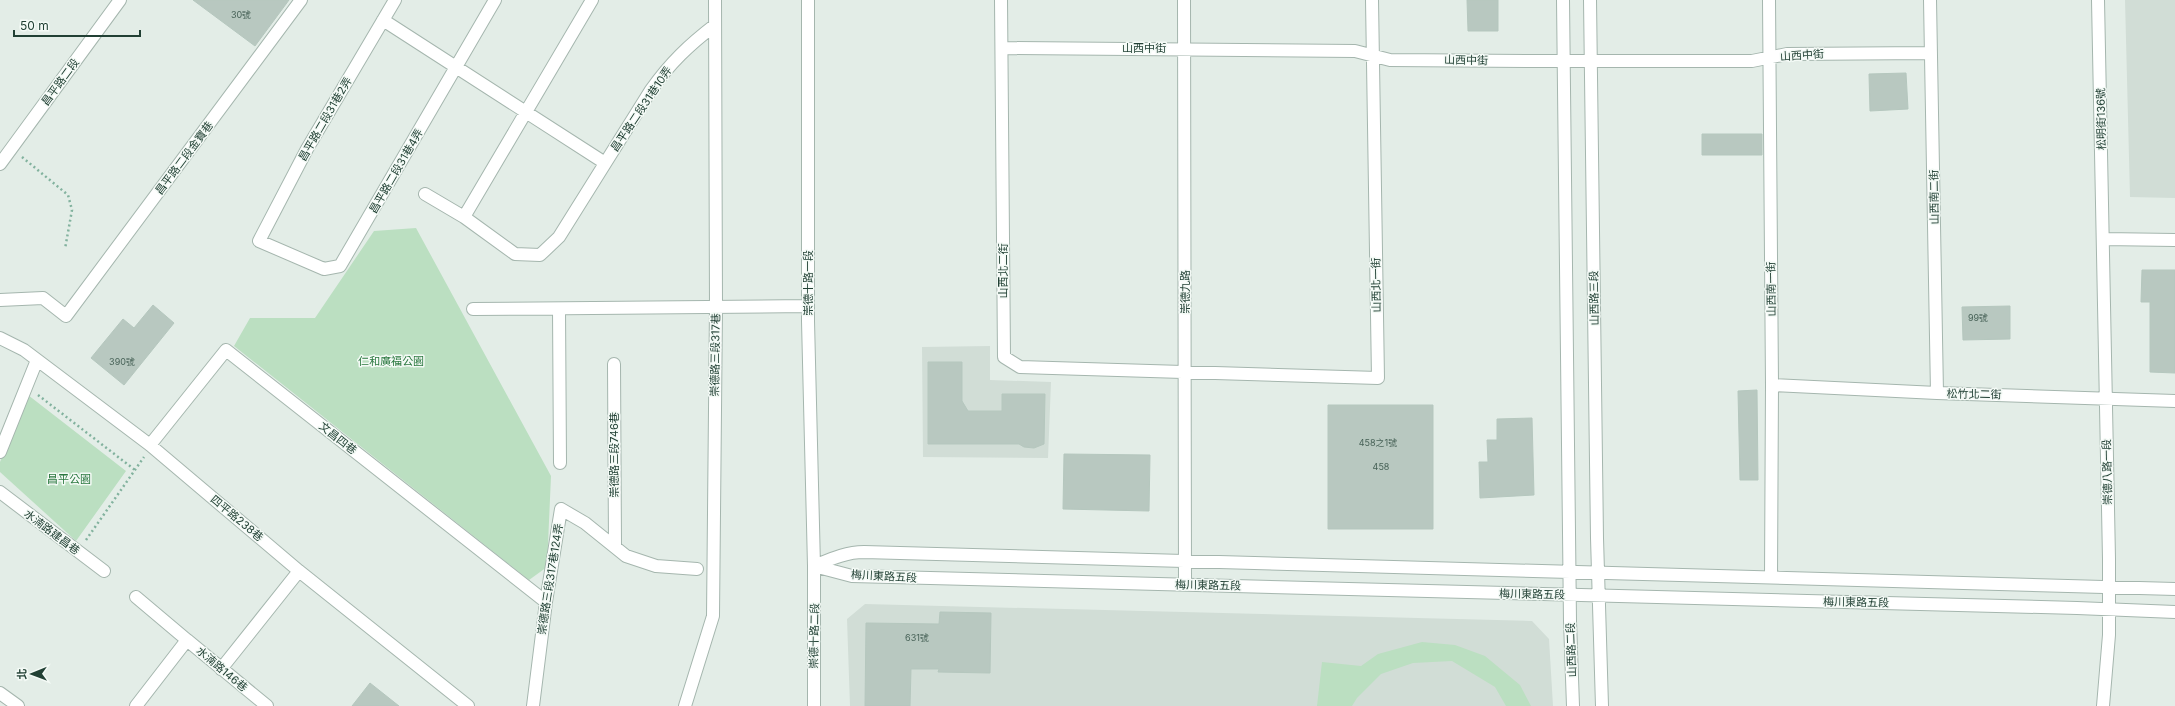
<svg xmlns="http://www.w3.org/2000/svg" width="2175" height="706" viewBox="0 0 2175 706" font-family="Inter,'Noto Sans TC',sans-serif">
<rect width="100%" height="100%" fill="#e3ede7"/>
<!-- built -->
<path fill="#d1ddd6" d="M2125,0H2175V198L2130,197Z
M990,346V380L1051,382L1048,458L923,457L922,347Z
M865,604L1532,621L1549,639L1553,706H850L847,619Z"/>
<!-- green -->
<path fill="#bbdfc1" d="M416,228L551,476L547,567L529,580L234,346L250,318H315L374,231Z
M28,395L126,471L76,541L0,472V462Z
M1422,642L1455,645L1485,656L1520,685L1531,706H1506L1495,687L1452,661L1413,663L1381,674L1357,698L1352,706H1317L1322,662L1361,666L1378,654Z"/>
<!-- building -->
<path fill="#b8c8c0" stroke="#b5c7be" d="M193,0H289L255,46Z
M1467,0H1498V31H1468Z
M1906,73L1908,109L1870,111L1869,74Z
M1702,134H1762V155H1702Z
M2142,270H2175V373L2150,372V302H2141Z
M153,305L174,323L124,385L91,358L123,319L134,328Z
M2010,306V339L1963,340L1962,307Z
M928,362H962V401L968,411H1002V394H1045L1044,444L1034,448L1024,447L1019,444H928Z
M1757,390L1758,480H1740L1738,391Z
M1328,405H1433V529H1328Z
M1532,418L1534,495L1480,498L1479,462H1488L1487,440H1497V419Z
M1064,454L1150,455L1149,511L1063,509Z
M940,612L991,613L990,673L938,672L939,669H911L910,706H865L866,623L939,624Z
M370,683L399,706H352Z"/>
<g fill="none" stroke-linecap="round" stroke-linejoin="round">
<defs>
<path id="minor" d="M395,0L307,149L259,241L324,269L340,266L495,0
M808,0V321L814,566V706
M1001,0L1004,357L1020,367L1378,378L1372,0
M1184,0L1185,585
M1563,0L1570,621L1573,706
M1590,0L1597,538L1602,706
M1769,0L1772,385L1771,577
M1930,0L1937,393
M2098,0L2109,559V635L2103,706
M383,20L605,163
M1002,48L1355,51L1390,60L1540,61H1752L1787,54L1931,53
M0,164L120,0
M425,194L464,217L515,254L540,255L559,237L651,90C670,63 689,45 715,25
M464,217L592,0
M2103,239L2175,240
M0,300L43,298L66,316L301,0
M473,309L808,306
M559,309L560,463
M0,338L24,350L150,445L299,571L468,706
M614,364L615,545
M1772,385L1937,393L2175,401
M150,445L226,350L546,602
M0,452L37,360
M0,492L104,571
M814,566C831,559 846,552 864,552L2175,589
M814,566L852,576L2077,608L2175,612
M136,597L187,640
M221,669L299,571
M0,693L18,706
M136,706L187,640L267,706
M533,706L546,602L561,509L585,523L626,556L656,566L697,569
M685,706L713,616L716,307L715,0"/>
</defs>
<!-- minor casing -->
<use href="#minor" stroke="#a5b6ae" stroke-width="14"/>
<!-- path -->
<path stroke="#82b29e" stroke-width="2.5" stroke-dasharray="2 3" stroke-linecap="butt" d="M22,157L68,195L72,210L65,249
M38,395L135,470
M86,540L144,457"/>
<!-- minor -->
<use href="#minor" stroke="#fff" stroke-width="12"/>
</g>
<g text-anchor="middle" stroke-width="3" stroke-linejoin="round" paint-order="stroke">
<!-- number labels -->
<g font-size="9" fill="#476257">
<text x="241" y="18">30號</text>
<text x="1978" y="321">99號</text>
<text x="122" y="365">390號</text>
<text x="1378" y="446">458之1號</text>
<text x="1381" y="470">458</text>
<text x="917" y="641">631號</text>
</g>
<!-- street labels -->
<g font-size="11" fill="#214034" stroke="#f4faf6">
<text x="1144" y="52">山西中街</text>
<text transform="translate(1802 55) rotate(-4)" y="4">山西中街</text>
<text transform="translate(1466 60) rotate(1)" y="4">山西中街</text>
<text transform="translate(60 82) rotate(-54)" y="4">昌平路二段</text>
<text transform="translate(641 109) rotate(-56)" y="4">昌平路二段31巷10弄</text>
<text transform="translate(325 119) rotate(-60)" y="4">昌平路二段31巷2弄</text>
<text transform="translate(2101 119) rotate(-91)" y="4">松明街136號</text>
<text transform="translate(184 158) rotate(-53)" y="4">昌平路二段金寶巷</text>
<text transform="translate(396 171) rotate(-60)" y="4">昌平路二段31巷4弄</text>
<text transform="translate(1934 197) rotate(-91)" y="4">山西南二街</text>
<text transform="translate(1003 271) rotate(-90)" y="4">山西北二街</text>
<text transform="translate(808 283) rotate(-90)" y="4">崇德十路一段</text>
<text transform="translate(1376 285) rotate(-91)" y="4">山西北一街</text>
<text transform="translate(1771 289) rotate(-91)" y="4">山西南一街</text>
<text transform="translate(1185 292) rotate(-90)" y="4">崇德九路</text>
<text transform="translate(1594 298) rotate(-91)" y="4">山西路三段</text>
<text transform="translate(715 355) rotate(-89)" y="4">崇德路三段317巷</text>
<text transform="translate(1974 394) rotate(1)" y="4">松竹北二街</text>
<text transform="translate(338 438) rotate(38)" y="4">文昌四巷</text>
<text transform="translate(614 455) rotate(-90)" y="4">崇德路三段746巷</text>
<text transform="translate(2107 472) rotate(-91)" y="4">崇德八路一段</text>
<text transform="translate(237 518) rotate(40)" y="4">四平路238巷</text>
<text transform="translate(52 532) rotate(37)" y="4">水湳路建昌巷</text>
<text transform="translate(884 576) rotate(3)" y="4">梅川東路五段</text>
<text transform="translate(550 579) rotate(-81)" y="4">崇德路三段317巷124弄</text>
<text transform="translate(1208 585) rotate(1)" y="4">梅川東路五段</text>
<text transform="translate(1532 594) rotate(1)" y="4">梅川東路五段</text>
<text transform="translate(1856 602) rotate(1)" y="4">梅川東路五段</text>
<text transform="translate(814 636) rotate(-89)" y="4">崇德十路二段</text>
<text transform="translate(1571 650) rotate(-92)" y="4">山西路二段</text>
<text transform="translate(222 669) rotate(40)" y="4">水湳路146巷</text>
</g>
<!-- park labels -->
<g font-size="11" fill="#2a783f" stroke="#f4faf6">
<text x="391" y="365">仁和廣福公園</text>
<text x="69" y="483">昌平公園</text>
</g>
</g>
<!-- north arrow -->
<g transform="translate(32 674) rotate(269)" stroke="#f4faf6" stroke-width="3" paint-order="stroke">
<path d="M0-3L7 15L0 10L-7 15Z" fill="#214034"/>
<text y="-6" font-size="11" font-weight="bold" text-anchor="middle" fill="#214034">北</text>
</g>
<!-- scale -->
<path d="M14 30v6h126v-6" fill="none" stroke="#214034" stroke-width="2"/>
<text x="20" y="30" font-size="12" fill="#214034" stroke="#f4faf6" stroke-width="3" paint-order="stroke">50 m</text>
</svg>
